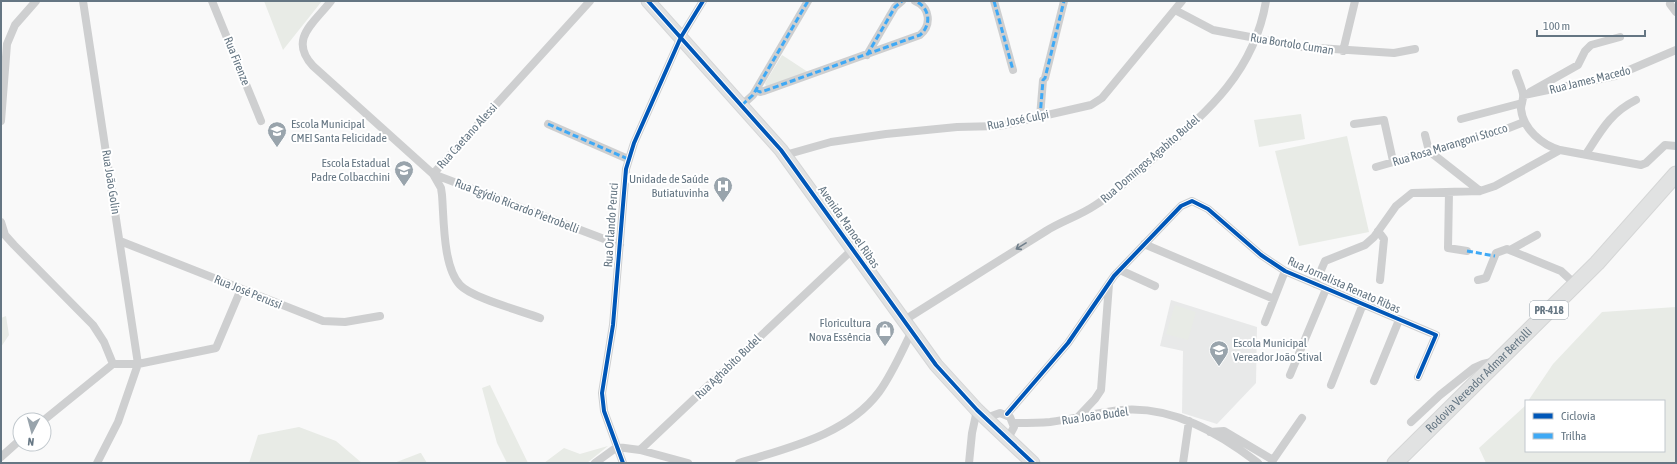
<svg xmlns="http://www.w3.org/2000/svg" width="1677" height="464" viewBox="0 0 1677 464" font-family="'Asap Condensed',sans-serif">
<rect width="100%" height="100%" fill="#f9f9f9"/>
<!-- built -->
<path fill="#e8e9e9" d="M1171,300L1257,327L1256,383L1217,424L1182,413L1183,351L1160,346Z"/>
<!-- green -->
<path fill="#e8ebe6" d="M264,1H322L283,50Z
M782,55L811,74L766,87L765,83Z
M1301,114L1305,139L1259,147L1254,120Z
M1347,136L1369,232L1299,246L1275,151Z
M1175,305L1196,312L1188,340L1166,334Z
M1676,307V463H1486L1479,448L1526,405V451H1664V401H1528L1553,364L1602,312Z
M6,316L9,335L1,347V318Z
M490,385L528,463H507L497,443L482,388Z
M299,427L336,441L362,463H249L258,435Z
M608,446L587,463H544L564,448L580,454Z
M421,453L427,463H394L420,453Z"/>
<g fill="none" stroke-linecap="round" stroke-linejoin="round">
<defs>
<path id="primary" d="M648,1L781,150L936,365L977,410L1033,463"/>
<g id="highway">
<path id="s1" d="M1395,463L1597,263L1676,174"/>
</g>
</defs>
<!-- primary casing -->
<use href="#primary" stroke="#d5d6d7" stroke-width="15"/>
<!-- highway casing -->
<use href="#highway" stroke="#d5d6d6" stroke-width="17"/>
<!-- street -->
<path stroke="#cecfd0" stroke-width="8" d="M83,1L138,364L118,422L97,463
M212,1L261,121
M331,1C314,23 288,39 313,66L433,174L620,245
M994,1L1013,70
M1670,4L1676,12
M1175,10L1213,30L1303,47L1394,53L1415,49
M1343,51L1355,1
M867,55L895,7L902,1
M1516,73C1518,80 1522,87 1523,94C1524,99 1521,104 1521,109C1523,129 1542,145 1560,150
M756,90L760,92L764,91L920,35C932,25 930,7 915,1
M1530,92L1578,65L1585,51L1591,45L1620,37
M1524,95L1615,76L1676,50
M742,105L753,95L808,1
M1040,117L1043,80L1045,78L1064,1
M1461,119L1522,103
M1,121L7,44L15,25L36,1
M548,124L628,159
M1354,124L1384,120L1393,161
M1425,135L1429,151L1480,191
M1586,154C1601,131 1610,113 1636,100
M785,155L831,142L886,134L957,127L999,126L1091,105L1102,98L1182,1
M1376,167L1501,131L1524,122
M1449,192L1448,248L1467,251
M1,222L5,235L14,245L93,325L104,342L113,364
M1378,231L1384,239L1380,280
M120,241L323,321L345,322L380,316
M1144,244L1274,299
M1510,250L1537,235
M1120,270L1155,286
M1478,280L1486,278L1496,253L1507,249L1561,271L1575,284
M1315,284L1325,261L1365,245L1374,237L1396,206L1412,193L1480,191L1495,186L1560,150L1641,165L1646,163L1665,145L1676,146
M540,318C522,311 472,298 460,285C443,267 444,220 442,195L441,188L433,174L590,1
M903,321C951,291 998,261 1046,231C1062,221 1079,216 1094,206C1116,192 1136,174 1155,157C1207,112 1254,73 1266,1
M1265,322L1285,271
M1290,375L1326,289
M1374,381L1399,320
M1331,385L1363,304
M1007,414L1068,343L1114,276L1181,206L1192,201L1208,209L1261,255L1285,271L1436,335L1418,377
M986,418L1000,413L1010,417L1014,427L1007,440
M1077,418L1095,399L1101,390L1109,284
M44,420L113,364H138L216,348L241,289
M1411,422L1440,395L1474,368L1483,364L1496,361
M1014,423C1026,423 1038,423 1050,422C1074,419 1098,412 1122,410C1173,406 1219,433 1258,463
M1210,432L1224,431L1273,460L1302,418
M640,450L688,463
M1,457L20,440
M595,463L617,447L640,450L853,249
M623,463L604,411L602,393L613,325L626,169L634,143L681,37L703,1
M739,463C787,448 847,435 879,392C892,374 901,353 911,333
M969,463L972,433L977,410
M1183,463L1189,421"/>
<!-- primary -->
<use href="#primary" stroke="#e1e2e2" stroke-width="13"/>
<!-- highway -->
<use href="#highway" stroke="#e1e2e2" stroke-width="15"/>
<!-- quiet -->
<path stroke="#3fa9f5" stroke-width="3" stroke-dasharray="6 3" stroke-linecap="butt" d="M994,1L1013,70
M867,55L895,7L902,1
M756,90L760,92L764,91L920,35C932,25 930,7 915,1
M742,105L753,95L808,1
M1040,117L1043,80L1045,78L1064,1
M548,124L628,159
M1467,251L1495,256"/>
<defs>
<path id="cycleway" d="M648,1L781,150L936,365L977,410L1033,463
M1007,414L1068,343L1114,276L1181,206L1192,201L1208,209L1261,255L1285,271L1436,335L1418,377
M623,463L604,411L602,393L613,325L626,169L634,143L681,37L703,1"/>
</defs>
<!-- cycleway casing -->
<use href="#cycleway" stroke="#fff" stroke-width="6"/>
<!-- cycleway -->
<use href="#cycleway" stroke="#0057b8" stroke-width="4"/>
</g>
<!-- one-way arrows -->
<defs><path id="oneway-shaft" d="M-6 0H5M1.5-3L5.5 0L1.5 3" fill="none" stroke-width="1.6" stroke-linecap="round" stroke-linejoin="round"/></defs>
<use stroke="#707f8b" href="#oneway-shaft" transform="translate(1021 246) rotate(148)"/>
<!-- icons -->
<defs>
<symbol id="school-pin" viewBox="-11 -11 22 30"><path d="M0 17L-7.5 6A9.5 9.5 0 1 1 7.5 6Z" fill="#99a4ac" stroke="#fff"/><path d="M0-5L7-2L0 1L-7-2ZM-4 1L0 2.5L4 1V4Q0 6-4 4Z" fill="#fff"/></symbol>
<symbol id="hospital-pin" viewBox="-11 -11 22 30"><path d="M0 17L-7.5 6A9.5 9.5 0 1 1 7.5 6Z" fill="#99a4ac" stroke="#fff"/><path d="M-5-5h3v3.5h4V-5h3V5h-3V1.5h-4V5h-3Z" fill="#fff"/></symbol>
<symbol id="shop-pin" viewBox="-11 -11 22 30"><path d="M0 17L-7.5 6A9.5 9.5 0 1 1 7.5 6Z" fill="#99a4ac" stroke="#fff"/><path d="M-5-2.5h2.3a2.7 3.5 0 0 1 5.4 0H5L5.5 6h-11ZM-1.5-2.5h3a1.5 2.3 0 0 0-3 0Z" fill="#fff"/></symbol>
</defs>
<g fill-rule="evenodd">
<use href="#school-pin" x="266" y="120" width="22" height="30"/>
<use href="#school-pin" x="393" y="159" width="22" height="30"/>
<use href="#hospital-pin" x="712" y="175" width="22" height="30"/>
<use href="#shop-pin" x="874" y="319" width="22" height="30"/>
<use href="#school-pin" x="1208" y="339" width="22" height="30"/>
</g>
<g text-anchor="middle" stroke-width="4" stroke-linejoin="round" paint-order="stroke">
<!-- shield labels -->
<rect fill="#fff" stroke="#939fa8" stroke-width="1" x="1530" y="301" width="38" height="18" rx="3"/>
<g font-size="11" font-weight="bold" fill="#657683">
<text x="1549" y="314">PR-418</text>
</g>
<!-- street labels -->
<g font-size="12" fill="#657683" stroke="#fff">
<text transform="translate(1292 44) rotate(9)" y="4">Rua Bortolo Cuman</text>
<text transform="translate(237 61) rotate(68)" y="4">Rua Firenze</text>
<text transform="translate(1590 80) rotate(-14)" y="4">Rua James Macedo</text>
<text transform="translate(1018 120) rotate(-11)" y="4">Rua José Culpi</text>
<text transform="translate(467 136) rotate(-48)" y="4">Rua Caetano Alessi</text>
<text transform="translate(1450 145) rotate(-17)" y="4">Rua Rosa Marangoni Stocco</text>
<text transform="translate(1150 159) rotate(-41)" y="4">Rua Domingos Agabito Budel</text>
<text transform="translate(111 182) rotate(81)" y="4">Rua João Golin</text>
<text transform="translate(517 206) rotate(21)" y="4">Rua Egýdio Ricardo Pietrobelli</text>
<text transform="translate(611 225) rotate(-86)" y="4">Rua Orlando Peruci</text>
<text transform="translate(849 227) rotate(55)" y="4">Avenida Manoel Ribas</text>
<text transform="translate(1344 285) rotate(24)" y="4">Rua Jornalista Renato Ribas</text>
<text transform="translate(248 292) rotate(22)" y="4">Rua José Perussi</text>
<text transform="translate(728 367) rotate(-44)" y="4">Rua Aghabito Budel</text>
<text dy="4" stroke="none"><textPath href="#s1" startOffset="118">Rodovia Vereador Admar Bertolli</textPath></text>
<text transform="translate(1095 416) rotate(-8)" y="4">Rua João Budel</text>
</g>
<!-- poi labels -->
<g font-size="12" fill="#657683" stroke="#fff" text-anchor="end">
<text x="291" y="128" text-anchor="start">Escola Municipal<tspan x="291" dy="14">CMEI Santa Felicidade</tspan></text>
<text x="390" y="167">Escola Estadual<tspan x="390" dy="14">Padre Colbacchini</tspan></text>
<text x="709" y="183">Unidade de Saúde<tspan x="709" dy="14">Butiatuvinha</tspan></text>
<text x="871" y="327">Floricultura<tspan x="871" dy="14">Nova Essência</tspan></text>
<text x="1233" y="347" text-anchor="start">Escola Municipal<tspan x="1233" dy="14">Vereador João Stival</tspan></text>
</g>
</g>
<!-- border -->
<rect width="1677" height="464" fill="none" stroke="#657683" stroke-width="4"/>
<!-- legend -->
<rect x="1525" y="400" width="140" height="52" fill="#ffffff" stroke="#c1c8cd"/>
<rect x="1533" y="413" width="20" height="6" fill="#0057b8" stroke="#c1c8cd"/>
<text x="1561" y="420" font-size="12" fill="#657683">Ciclovia</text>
<rect x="1533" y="433" width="20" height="6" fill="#3fa9f5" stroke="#c1c8cd"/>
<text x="1561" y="440" font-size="12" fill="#657683">Trilha</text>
<!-- north arrow -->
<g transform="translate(32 432) rotate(186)"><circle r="19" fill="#ffffff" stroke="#c1c8cd"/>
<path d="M0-3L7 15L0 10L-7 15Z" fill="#99a4ac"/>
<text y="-6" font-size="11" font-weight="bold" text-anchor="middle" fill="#657683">N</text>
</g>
<!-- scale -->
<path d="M1537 30v6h108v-6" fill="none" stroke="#657683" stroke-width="2"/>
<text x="1543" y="30" font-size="12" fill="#657683" stroke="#ffffff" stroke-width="3" paint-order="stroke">100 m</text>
</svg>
